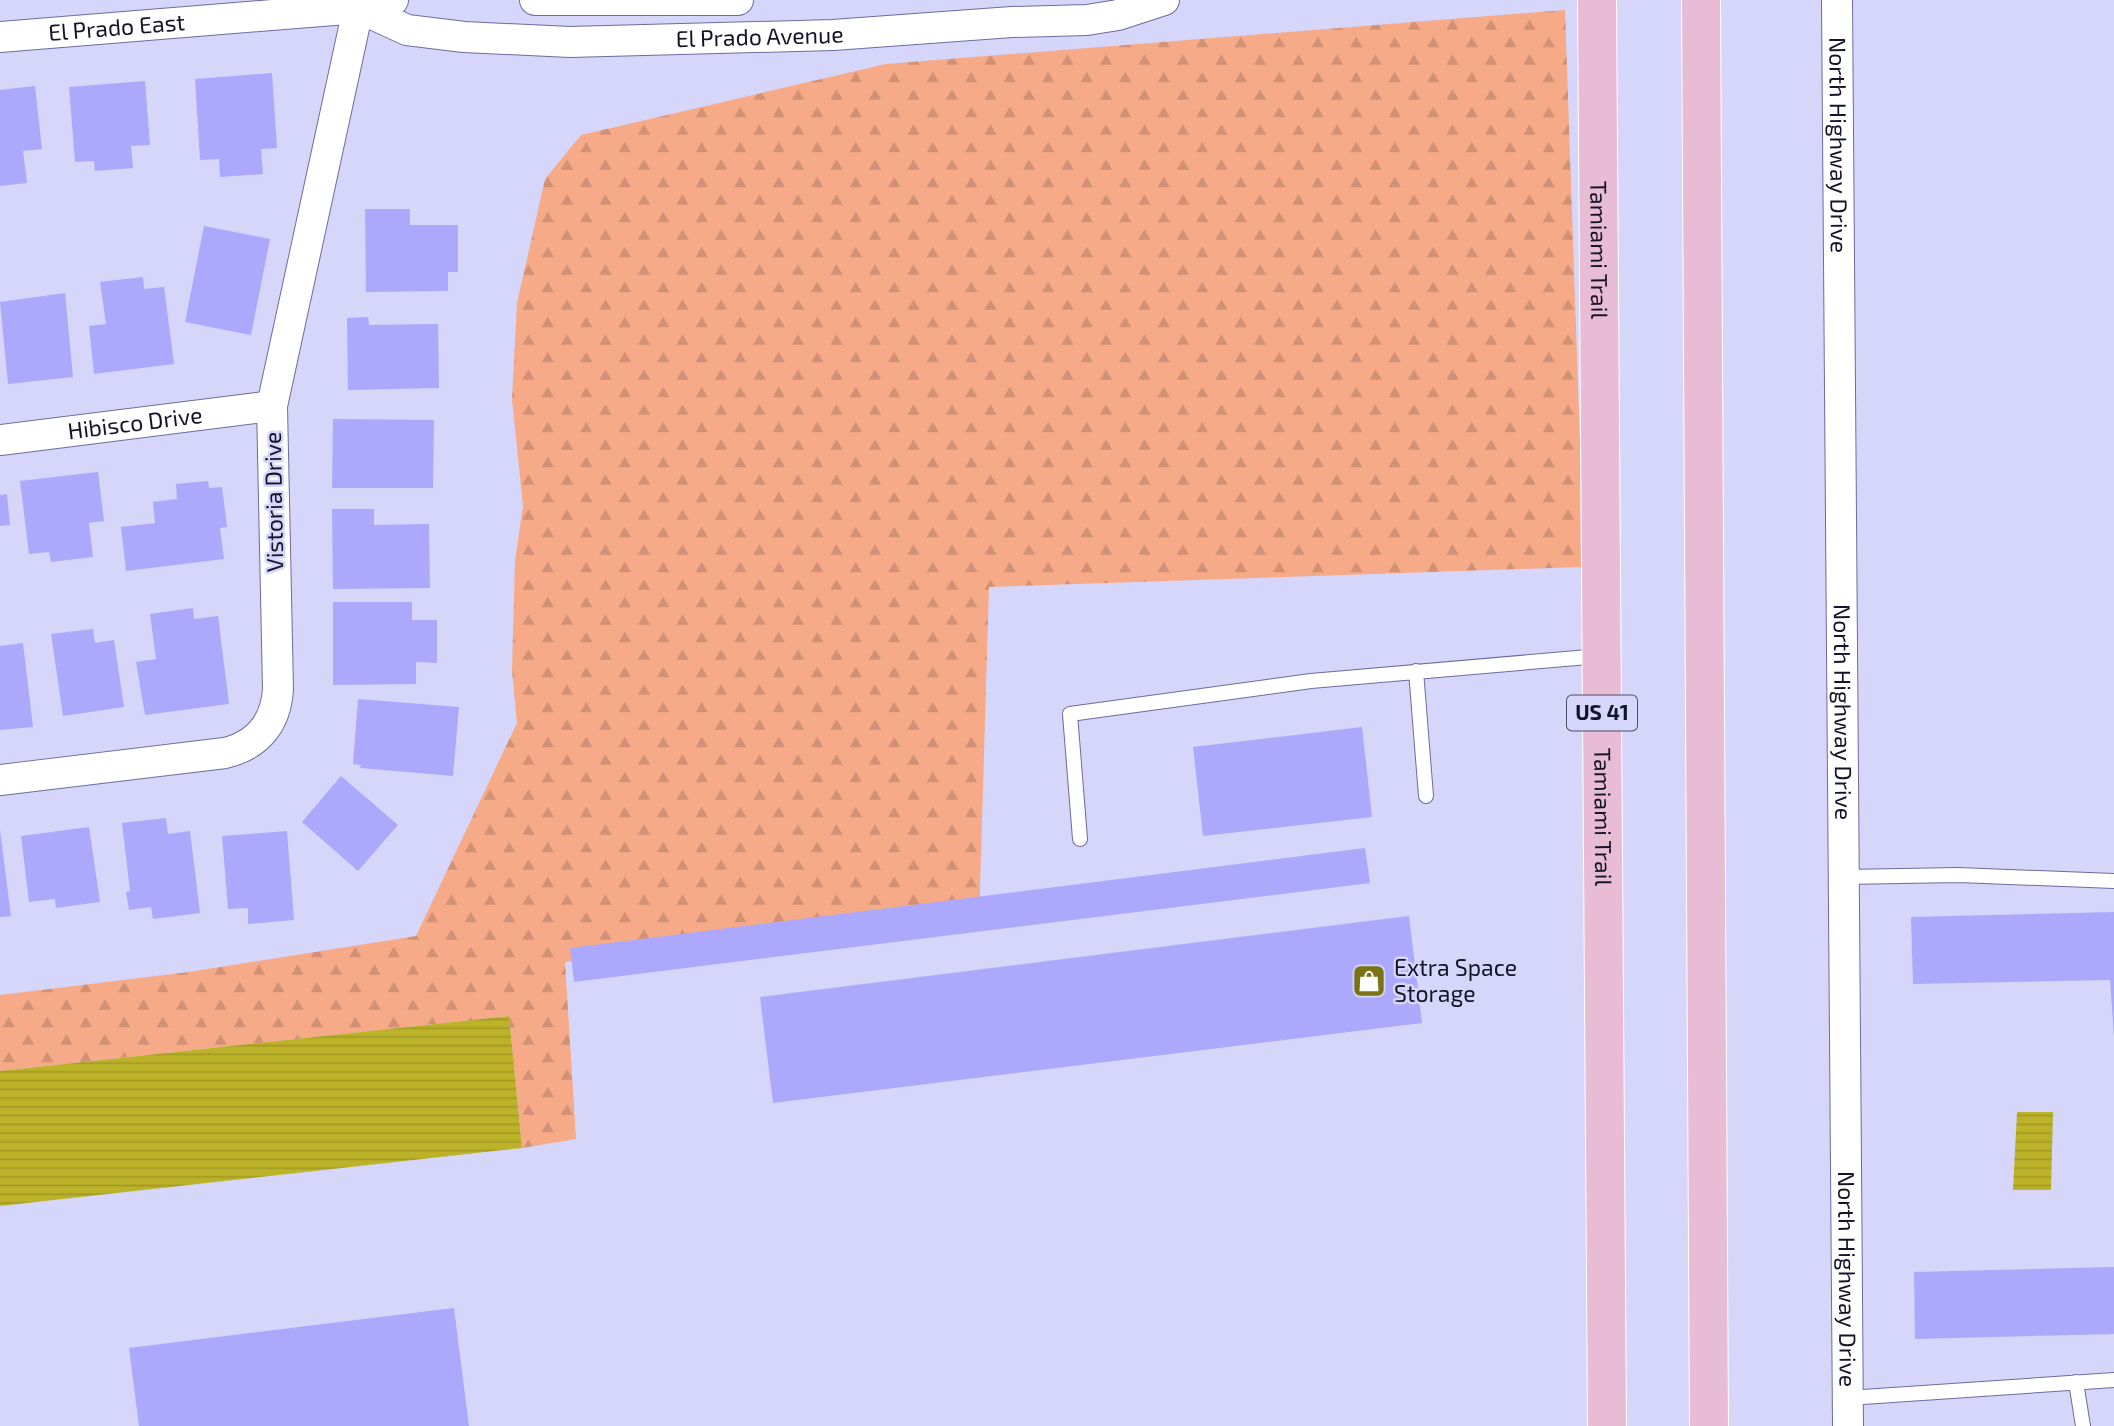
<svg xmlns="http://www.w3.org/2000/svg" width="2114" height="1426" viewBox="0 0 2114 1426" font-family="'Exo 2',sans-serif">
<defs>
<pattern id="forest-firs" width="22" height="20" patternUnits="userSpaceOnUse" patternTransform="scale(1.75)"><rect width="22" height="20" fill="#f6aa87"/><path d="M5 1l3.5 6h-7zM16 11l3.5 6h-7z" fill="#d29175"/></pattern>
<pattern id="water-rules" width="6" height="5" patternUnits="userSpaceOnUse" patternTransform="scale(1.75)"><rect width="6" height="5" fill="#bdb329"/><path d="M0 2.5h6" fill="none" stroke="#a29925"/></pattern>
</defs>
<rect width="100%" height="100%" fill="#d5d6fa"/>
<!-- forest -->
<path fill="url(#forest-firs)" d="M1565,10L1580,444L1581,567L989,587L979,921L565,962L576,1139L522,1148L509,1016L0,1071V995L189,972L416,936L517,723L512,670L515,561L523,506L512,399L517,303L545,179L581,135L886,64Z"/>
<!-- water -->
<path fill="url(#water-rules)" d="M509,1016L522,1148L0,1206V1071Z
M2017,1112H2053L2051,1190H2013Z"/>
<!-- building -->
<path fill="#aca8fc" d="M272,73L277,148L261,149L263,174L220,177L219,159L200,160L195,79Z
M145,81L150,145L131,146L133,168L95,171L94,161L75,162L69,87Z
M35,86L42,149L23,151L27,183L0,186V90Z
M365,209H410V225H458V272H448V291L366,292Z
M204,226L270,239L251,335L185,322Z
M143,277L144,289L164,287L174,364L94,374L89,326L106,324L100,282Z
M65,293L73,377L8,384L0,302Z
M368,317L369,325L438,324L439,388L348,390L347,318Z
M333,419L434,420L433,488H332Z
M98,472L104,521L89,523L93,557L51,562L49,552L29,554L20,481Z
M208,481L209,488L222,487L227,527L220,528L224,559L126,571L121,527L155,523L153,502L177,499L176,484Z
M7,494L10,525L0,526V495Z
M332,509H374V525L429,524L430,588L333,589Z
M333,602H412V620H437V663L416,662V684L333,685Z
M193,608L194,619L218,616L229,704L145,715L136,662L156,659L150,614Z
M93,629L95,643L114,640L124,707L63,716L51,634Z
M23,643L33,727L0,730V646Z
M358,699L459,707L453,776L360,768L361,765L353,764Z
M1362,727L1372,817L1203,836L1193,747Z
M341,776L398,825L358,871L302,822Z
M166,818L168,834L190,831L200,913L153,919L151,907L129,910L126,892L130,891L122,823Z
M89,827L100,902L56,908L55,899L29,902L21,836Z
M0,830L11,916L0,917Z
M287,831L294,920L248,924V908L228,909L222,836Z
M1365,848L1370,883L574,982L570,948Z
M2114,912V1037L2110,980L1913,984L1911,917Z
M1409,916L1422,1023L773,1103L760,997Z
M2114,1267V1334L1915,1339L1914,1272Z
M454,1308L469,1426H139L129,1348Z"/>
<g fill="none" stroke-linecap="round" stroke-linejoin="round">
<defs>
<path id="service" d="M1416,671L1426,796
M1080,839L1070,714L1311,681L1600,656
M1844,877L1958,875L2114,881
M2076,1382L2083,1426
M1848,1398L2114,1380"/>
<g id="minor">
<path id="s1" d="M327,0L359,8L407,30L464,37L570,42L833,35L1012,22L1087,20L1118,15L1164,0"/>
<path d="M535,0H738"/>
<path id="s2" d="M1837,0L1848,1426"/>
<path id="s3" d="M0,37L359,8L393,0"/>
<path id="s4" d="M0,440L272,406"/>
<path d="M0,780L225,753C258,745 276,723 278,689L272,406L360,0"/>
</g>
<g id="primary">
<path id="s5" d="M1597,0L1607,1426"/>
<path d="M1701,0L1709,1426"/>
</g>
</defs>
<!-- service casing -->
<use href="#service" stroke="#6d6ba1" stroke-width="16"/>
<!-- minor casing -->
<use href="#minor" stroke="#6d6ba1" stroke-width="32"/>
<!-- primary casing -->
<use href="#primary" stroke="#fff" stroke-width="40"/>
<!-- service -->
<use href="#service" stroke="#fff" stroke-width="14"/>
<!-- minor -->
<use href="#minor" stroke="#fff" stroke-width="30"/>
<!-- primary -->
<use href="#primary" stroke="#e9bcd6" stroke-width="38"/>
</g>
<!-- icons -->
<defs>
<symbol id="shop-square" viewBox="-11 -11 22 22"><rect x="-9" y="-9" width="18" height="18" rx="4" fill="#797315" stroke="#d5d6fa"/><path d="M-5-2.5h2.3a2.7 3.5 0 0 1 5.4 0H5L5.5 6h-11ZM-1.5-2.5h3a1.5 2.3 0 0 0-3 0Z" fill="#fff"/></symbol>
</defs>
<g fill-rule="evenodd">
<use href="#shop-square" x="1350" y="962" width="38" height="38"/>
</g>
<g text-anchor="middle" stroke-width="5" stroke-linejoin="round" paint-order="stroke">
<!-- shield labels -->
<rect fill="#d5d6fa" stroke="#4f4e67" stroke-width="2" x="1567" y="695.5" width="70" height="35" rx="5"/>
<g font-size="21" font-weight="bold" fill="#151328">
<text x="1602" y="720">US 41</text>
</g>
<!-- street labels -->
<g font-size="23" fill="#151328" stroke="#d5d6fa">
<text dy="8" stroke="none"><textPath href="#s3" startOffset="117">El Prado East</textPath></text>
<text dy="8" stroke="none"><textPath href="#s1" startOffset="439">El Prado Avenue</textPath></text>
<text dy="8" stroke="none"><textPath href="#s2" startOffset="145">North Highway Drive</textPath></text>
<text dy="8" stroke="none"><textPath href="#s5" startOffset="250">Tamiami Trail</textPath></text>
<text dy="8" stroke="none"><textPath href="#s4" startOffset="136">Hibisco Drive</textPath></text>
<text transform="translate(274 502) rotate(-91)" y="8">Vistoria Drive</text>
<text dy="8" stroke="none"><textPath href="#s2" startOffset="712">North Highway Drive</textPath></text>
<text dy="8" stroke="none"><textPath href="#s5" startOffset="817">Tamiami Trail</textPath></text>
<text dy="8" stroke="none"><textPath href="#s2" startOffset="1279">North Highway Drive</textPath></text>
</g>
<!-- poi labels -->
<g font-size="23" fill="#151328" stroke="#d5d6fa" text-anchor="start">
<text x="1394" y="976">Extra Space<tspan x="1394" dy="26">Storage</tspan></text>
</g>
</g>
</svg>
